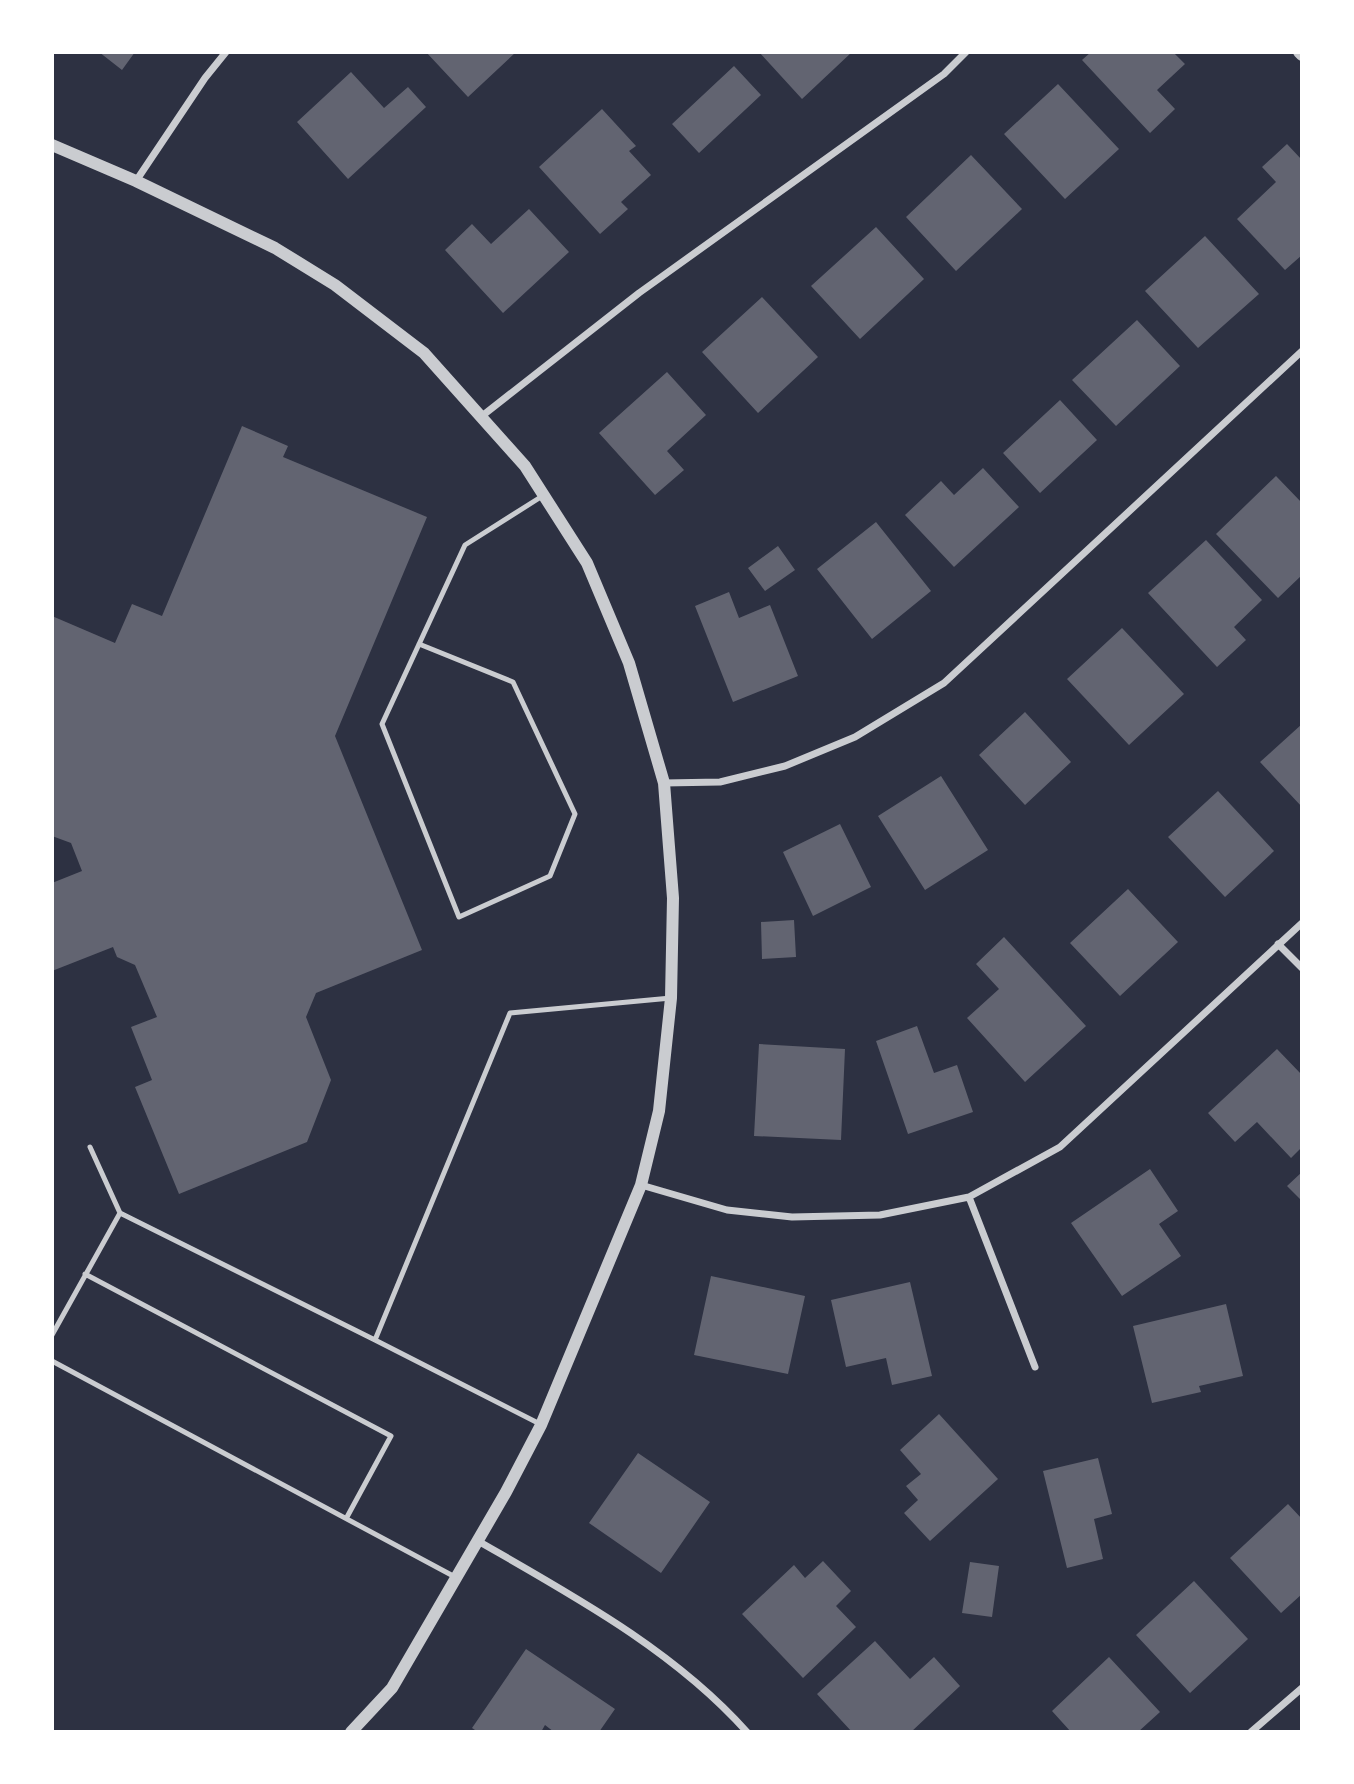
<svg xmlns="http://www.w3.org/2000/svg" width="1354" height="1784" viewBox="0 0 1354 1784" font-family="'Open Sans',sans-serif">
<rect width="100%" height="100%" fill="#2d3142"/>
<!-- building -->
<path fill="#626471" d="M99,52H135L122,70Z
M426,52H516L468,97Z
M759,52H852L802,99Z
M1091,52H1173L1185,64L1157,90L1175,109L1150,133L1082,60Z
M734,66L761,95L699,153L672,124Z
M351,72L384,108L408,87L426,107L348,179L297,122Z
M1058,84L1119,149L1065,199L1004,134Z
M602,109L636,146L629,151L651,175L621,202L628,209L600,234L539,167Z
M1287,144L1302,160V255L1285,270L1237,219L1276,182L1262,167Z
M971,155L1022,209L956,271L906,217Z
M529,209L569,252L503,313L445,250L472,224L491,244Z
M876,227L924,279L860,339L811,286Z
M1205,236L1259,294L1198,348L1145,291Z
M762,297L818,357L758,413L702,352Z
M1137,320L1180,366L1116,426L1072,380Z
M667,372L706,415L667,451L684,470L655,495L599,433Z
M1060,400L1097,440L1040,493L1003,453Z
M242,426L288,446L283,457L427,517L335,736L422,950L316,993L306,1017L331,1080L307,1142L179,1194L135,1087L152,1080L131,1027L157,1017L135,965L117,957L113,947L52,971V883L82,871L71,843L52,836V616L115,643L132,604L162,616Z
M983,468L1019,507L954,567L905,515L941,481L954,495Z
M1276,476L1302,503V575L1278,598L1216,534Z
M876,522L931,591L872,639L817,569Z
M1206,540L1262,600L1234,627L1246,640L1217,667L1148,593Z
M778,546L795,570L765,591L748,568Z
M729,592L739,618L770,605L798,676L733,702L695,606Z
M1122,628L1184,694L1129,745L1067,679Z
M1025,712L1071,762L1025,805L979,755Z
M1302,724V807L1260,762Z
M941,776L988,850L925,890L878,816Z
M1218,791L1274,851L1225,897L1168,837Z
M840,824L871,887L813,916L783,852Z
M1128,889L1178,942L1120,996L1070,943Z
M794,920L796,957L762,959L761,922Z
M1004,937L1086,1026L1025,1082L967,1018L999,989L976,964Z
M917,1026L934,1073L957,1065L973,1112L908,1134L876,1041Z
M759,1044L845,1049L841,1140L754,1136Z
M1277,1049L1302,1075V1147L1291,1158L1257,1122L1235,1142L1208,1113Z
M1150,1169L1178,1211L1159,1224L1181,1256L1122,1296L1071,1223Z
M1302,1172V1201L1287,1186Z
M711,1276L805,1296L788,1374L694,1355Z
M910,1282L932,1376L892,1385L886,1358L846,1367L831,1300Z
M1226,1304L1243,1376L1199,1386L1201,1392L1152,1403L1133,1326Z
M939,1414L998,1479L930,1541L904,1513L918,1500L906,1486L921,1474L900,1450Z
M638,1453L710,1502L661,1573L589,1523Z
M1098,1458L1112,1514L1094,1519L1103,1559L1067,1568L1043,1471Z
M1288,1504L1302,1519V1594L1281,1613L1230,1558Z
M823,1561L851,1591L836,1606L856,1627L803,1678L742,1614L794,1565L805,1578Z
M970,1562L999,1566L992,1617L962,1613Z
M1194,1581L1248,1639L1190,1693L1136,1635Z
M875,1641L910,1679L934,1657L960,1686L911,1732H852L817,1694Z
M526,1649L615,1709L599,1732H554L545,1725L541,1732H478L472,1728Z
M1109,1657L1160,1712L1138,1732H1071L1052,1711Z"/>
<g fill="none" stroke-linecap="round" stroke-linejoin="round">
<!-- service -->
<path stroke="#caccd0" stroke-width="5" d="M419,644L513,682L575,814L550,876L459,917L382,724L465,545L544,495
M120,1213L375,1340
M85,1274L391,1436L347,1517
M52,1335L120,1213L90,1147
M52,1361L457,1578
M540,1424L375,1340L510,1013L671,998"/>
<!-- minor -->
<path stroke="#caccd0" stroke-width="7" d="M136,181L205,78L226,52
M482,416L639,293L944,74L966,52
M664,783L720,782L785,766L855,737L944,683L1302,351
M1278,944L1302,968
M641,1185L727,1210L792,1217L880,1215L969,1197L1060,1147L1302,923
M969,1197L1035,1367
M478,1541C572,1595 674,1650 747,1732
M1251,1732L1302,1688"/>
<!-- tertiary -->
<path stroke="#caccd0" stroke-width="12" d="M1299,52L1302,55
M52,145L136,181L275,248L335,285L424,353L525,466L587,563L629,663L664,783L673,898L671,998L659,1111L641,1185L541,1425L506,1492L392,1688L351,1732"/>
</g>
<!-- border -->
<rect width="1354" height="1784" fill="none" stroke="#ffffff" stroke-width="108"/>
</svg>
